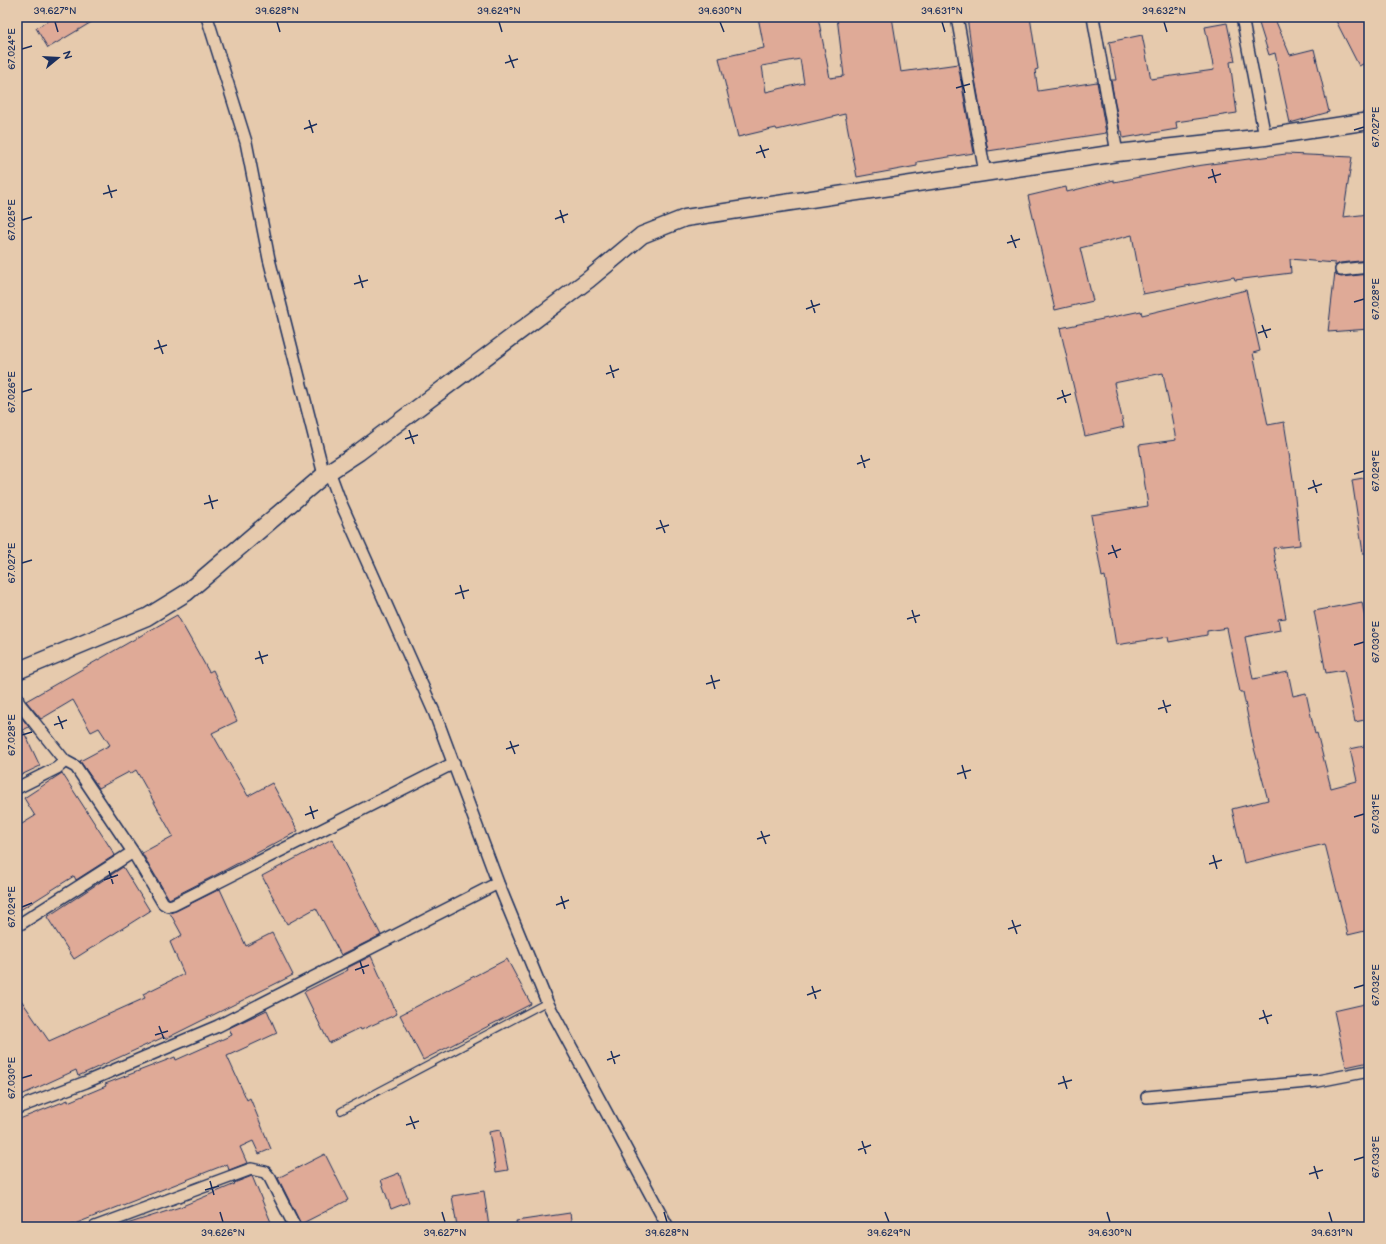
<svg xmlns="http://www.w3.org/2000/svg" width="1386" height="1244" viewBox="0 0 1386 1244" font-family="'Balsamiq Sans',sans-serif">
<rect width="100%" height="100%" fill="#e6caad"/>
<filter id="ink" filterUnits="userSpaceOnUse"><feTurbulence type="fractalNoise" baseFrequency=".025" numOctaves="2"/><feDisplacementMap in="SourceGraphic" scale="8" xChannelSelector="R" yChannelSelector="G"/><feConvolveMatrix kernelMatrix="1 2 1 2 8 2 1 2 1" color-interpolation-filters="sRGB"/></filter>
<g filter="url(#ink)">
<!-- building -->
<path fill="#dfaa97" stroke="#1b2f5e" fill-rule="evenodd" d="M55,17H100L48,48L36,28Z
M758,17H818L830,78L844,76L837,17H892L901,72L958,64L974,153L917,162V166L857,177L845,114L777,130L776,128L738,137L719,58L764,48ZM800,59L804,83L766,92L762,66Z
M967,17H1030L1038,69L1035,70L1038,91L1097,82L1106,133L988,151L972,62L973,61Z
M1257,17H1274L1290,55L1314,49L1329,112L1290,123L1275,53L1269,55Z
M1334,17H1369V61L1359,66Z
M1227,23L1235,61L1230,62L1237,113L1176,122L1177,129L1123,138L1122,131H1120L1111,80H1116L1109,42L1142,35L1151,79L1214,70L1205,27Z
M1286,154L1352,157L1343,217L1369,214V260L1340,263L1335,266V263L1290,259L1291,273L1235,280L1234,277L1143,294L1132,235L1080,248L1093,301L1055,310L1028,196L1066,187L1067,192L1114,180V182L1196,166Z
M1335,272L1338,276L1341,277L1369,274V329L1328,332Z
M1246,290L1260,351L1253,353L1268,425L1284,422L1293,479L1300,545L1273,548L1286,618L1278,619L1280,630L1245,637L1253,679L1288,672L1293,696L1306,693L1315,734L1317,733L1331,788L1357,781L1350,749L1369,745V930L1348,935L1325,844L1244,863L1232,809L1268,800L1254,748L1243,692H1240L1227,628L1207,631V635L1169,642L1168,637L1116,645L1105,576L1102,577L1091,515L1148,506L1139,445L1176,440L1163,373L1114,383L1124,427L1085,436L1060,328L1141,311L1142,315Z
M1369,477V553H1363L1352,480Z
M1362,602L1369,640V719L1355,722L1344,670L1326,673L1314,611Z
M177,615L209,672L213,670L237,721L212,733L248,796L272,783L298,831L214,876L169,899L142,853L173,836L136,770L130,774L129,772L99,788L80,761L110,745L99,728L91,732L73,700L41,719L26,701Z
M17,712L29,727L23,730L40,766L17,777Z
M62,773L115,855L76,880L74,876L17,912V827L35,816L24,798Z
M332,839L381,935L341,955L316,908L287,924L262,876Z
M123,867L150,911L74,959L47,917Z
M220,889L246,946L272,933L293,975L165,1039L164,1037L78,1076L76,1070L17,1097V994L49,1041L145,998L143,994L184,974L170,942L182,935L170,913L176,911Z
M371,956L397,1014L361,1030L360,1028L329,1043L304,992L348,970L347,968Z
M507,959L531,1004L423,1060L400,1015Z
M1369,1003V1062L1346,1067L1334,1011Z
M267,1010L277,1033L227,1056L247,1100L250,1098L271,1149L259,1154L253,1141L240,1147L247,1163L229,1170L227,1164L67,1227H17V1120L68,1100V1102L106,1086L105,1084L175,1057L176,1060L232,1035L229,1028Z
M500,1130L508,1170L496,1172L489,1132Z
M325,1154L348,1200L301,1224L278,1178Z
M399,1173L409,1202L391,1209L381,1180Z
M252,1176L273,1227H124V1225L180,1207L235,1184L234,1183Z
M484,1191L489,1227H457L452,1196Z
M570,1213L572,1227H517L516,1221Z"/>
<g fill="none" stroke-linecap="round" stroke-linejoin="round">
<defs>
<path id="lane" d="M341,1111L547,1002"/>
<path id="street" d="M207,17L246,142L269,259L324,475
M957,17L985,173
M1093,17L1117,153
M1242,17L1265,137
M1341,270L1369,267
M329,471L340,501L435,714L498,883L547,1002L668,1227
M17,697L18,702L65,761L76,767L133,852L163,903L168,906L173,905L454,763
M17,788L57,768L65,761
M17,926L133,852
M1147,1097L1318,1081L1369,1071
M17,1108L86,1082L218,1026L498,883
M95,1227L251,1169L265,1172L270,1178L295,1227"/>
<path id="secondary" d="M17,671L147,617L186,593L324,475L359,452L588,280L642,235L685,218L1117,153L1265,137L1369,121"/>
</defs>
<!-- lane casing -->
<use href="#lane" stroke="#1b2f5e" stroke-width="8"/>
<!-- street casing -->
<use href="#street" stroke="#1b2f5e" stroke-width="14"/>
<!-- secondary casing -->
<use href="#secondary" stroke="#1b2f5e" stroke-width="19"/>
<!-- lane -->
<use href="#lane" stroke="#e6caad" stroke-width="5.5"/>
<!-- street -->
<use href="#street" stroke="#e6caad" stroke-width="11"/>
<!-- secondary -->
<use href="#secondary" stroke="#e6caad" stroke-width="16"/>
</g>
</g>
<!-- ticks -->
<path fill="none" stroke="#1b2f5e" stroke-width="1.5" d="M55,22L58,32M277,22L280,32M499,22L502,32M720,22L724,32M942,22L945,32M1164,22L1167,32M22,49L32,46M509,55L514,68M505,63L518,59M961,79L965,93M956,88L970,84M309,120L313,133M304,129L317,124M1354,130L1364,127M760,145L765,158M756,153L769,149M1212,169L1216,183M1208,178L1221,174M108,185L112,198M103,194L117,190M560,210L564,223M555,219L568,214M22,220L32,217M1011,235L1016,248M1007,243L1020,239M359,275L363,288M354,284L368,280M811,300L815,313M1354,302L1364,299M806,309L820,304M1262,325L1267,338M1258,333L1271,329M158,340L163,354M154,349L167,345M610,365L614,378M606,374L619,369M1062,390L1066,403M22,392L32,389M1057,399L1071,394M409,430L414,444M405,439L418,435M861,455L865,468M857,464L870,459M1354,474L1364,471M1313,480L1317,493M1308,489L1322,484M209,495L213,509M204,504L218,500M660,520L665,533M656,529L669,525M1112,545L1117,558M1108,554L1121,549M22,563L32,560M460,585L464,599M455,594L469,590M912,610L916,623M907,619L920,615M1354,645L1364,642M259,651L263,664M255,659L268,655M711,675L715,689M706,684L720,680M1163,700L1167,713M1158,709L1171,705M58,716L63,729M54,725L67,720M22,735L32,732M510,741L515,754M506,749L519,745M962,765L966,779M957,774L971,770M310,806L314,819M305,815L318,810M1354,817L1364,814M761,831L766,844M757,839L770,835M1213,855L1217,869M1209,864L1222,860M109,871L113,884M104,880L118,875M561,896L565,909M556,905L569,900M22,907L32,903M1012,920L1017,934M1008,929L1021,925M360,961L364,974M355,970L369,965M812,986L816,999M1354,988L1364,985M807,995L821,990M1263,1010L1268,1024M1259,1019L1272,1015M159,1026L164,1039M155,1035L168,1031M611,1051L615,1064M607,1060L620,1055M1063,1076L1067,1089M22,1078L32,1075M1058,1084L1072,1080M410,1116L415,1129M406,1125L419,1121M862,1141L866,1154M858,1150L871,1145M1354,1160L1364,1157M1314,1166L1318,1179M1309,1174L1323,1170M210,1181L214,1195M205,1190L219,1186M220,1212L223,1222M442,1212L445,1222M664,1212L667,1222M885,1212L889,1222M1107,1212L1110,1222M1329,1212L1332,1222"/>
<!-- margin -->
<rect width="1386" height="1244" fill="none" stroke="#e6caad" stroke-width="44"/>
<!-- north arrow -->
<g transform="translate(58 58) rotate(72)" stroke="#e6caad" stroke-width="3" paint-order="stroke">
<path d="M0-3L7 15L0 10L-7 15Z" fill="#1b2f5e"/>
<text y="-6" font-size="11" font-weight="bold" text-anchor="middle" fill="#1b2f5e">N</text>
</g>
<rect x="22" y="22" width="1342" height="1200" fill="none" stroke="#1b2f5e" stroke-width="1.5"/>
<g font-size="10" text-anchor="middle" fill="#1b2f5e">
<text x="55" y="14">39.627°N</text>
<text x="277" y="14">39.628°N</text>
<text x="499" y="14">39.629°N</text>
<text x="720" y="14">39.630°N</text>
<text x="942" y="14">39.631°N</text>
<text x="1164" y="14">39.632°N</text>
<text transform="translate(11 49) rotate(-90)" y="4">67.024°E</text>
<text transform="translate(1375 127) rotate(-90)" y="4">67.027°E</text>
<text transform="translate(11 220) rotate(-90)" y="4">67.025°E</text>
<text transform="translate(1375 299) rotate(-90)" y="4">67.028°E</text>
<text transform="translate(11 392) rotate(-90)" y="4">67.026°E</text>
<text transform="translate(1375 471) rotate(-90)" y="4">67.029°E</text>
<text transform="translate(11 563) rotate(-90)" y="4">67.027°E</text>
<text transform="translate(1375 642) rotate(-90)" y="4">67.030°E</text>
<text transform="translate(11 735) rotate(-90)" y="4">67.028°E</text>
<text transform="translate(1375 814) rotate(-90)" y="4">67.031°E</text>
<text transform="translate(11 907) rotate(-90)" y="4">67.029°E</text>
<text transform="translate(1375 985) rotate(-90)" y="4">67.032°E</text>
<text transform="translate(11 1078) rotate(-90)" y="4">67.030°E</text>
<text transform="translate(1375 1157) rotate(-90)" y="4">67.033°E</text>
<text x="223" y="1236">39.626°N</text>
<text x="445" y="1236">39.627°N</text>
<text x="667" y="1236">39.628°N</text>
<text x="889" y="1236">39.629°N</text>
<text x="1110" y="1236">39.630°N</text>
<text x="1332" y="1236">39.631°N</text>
</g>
</svg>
